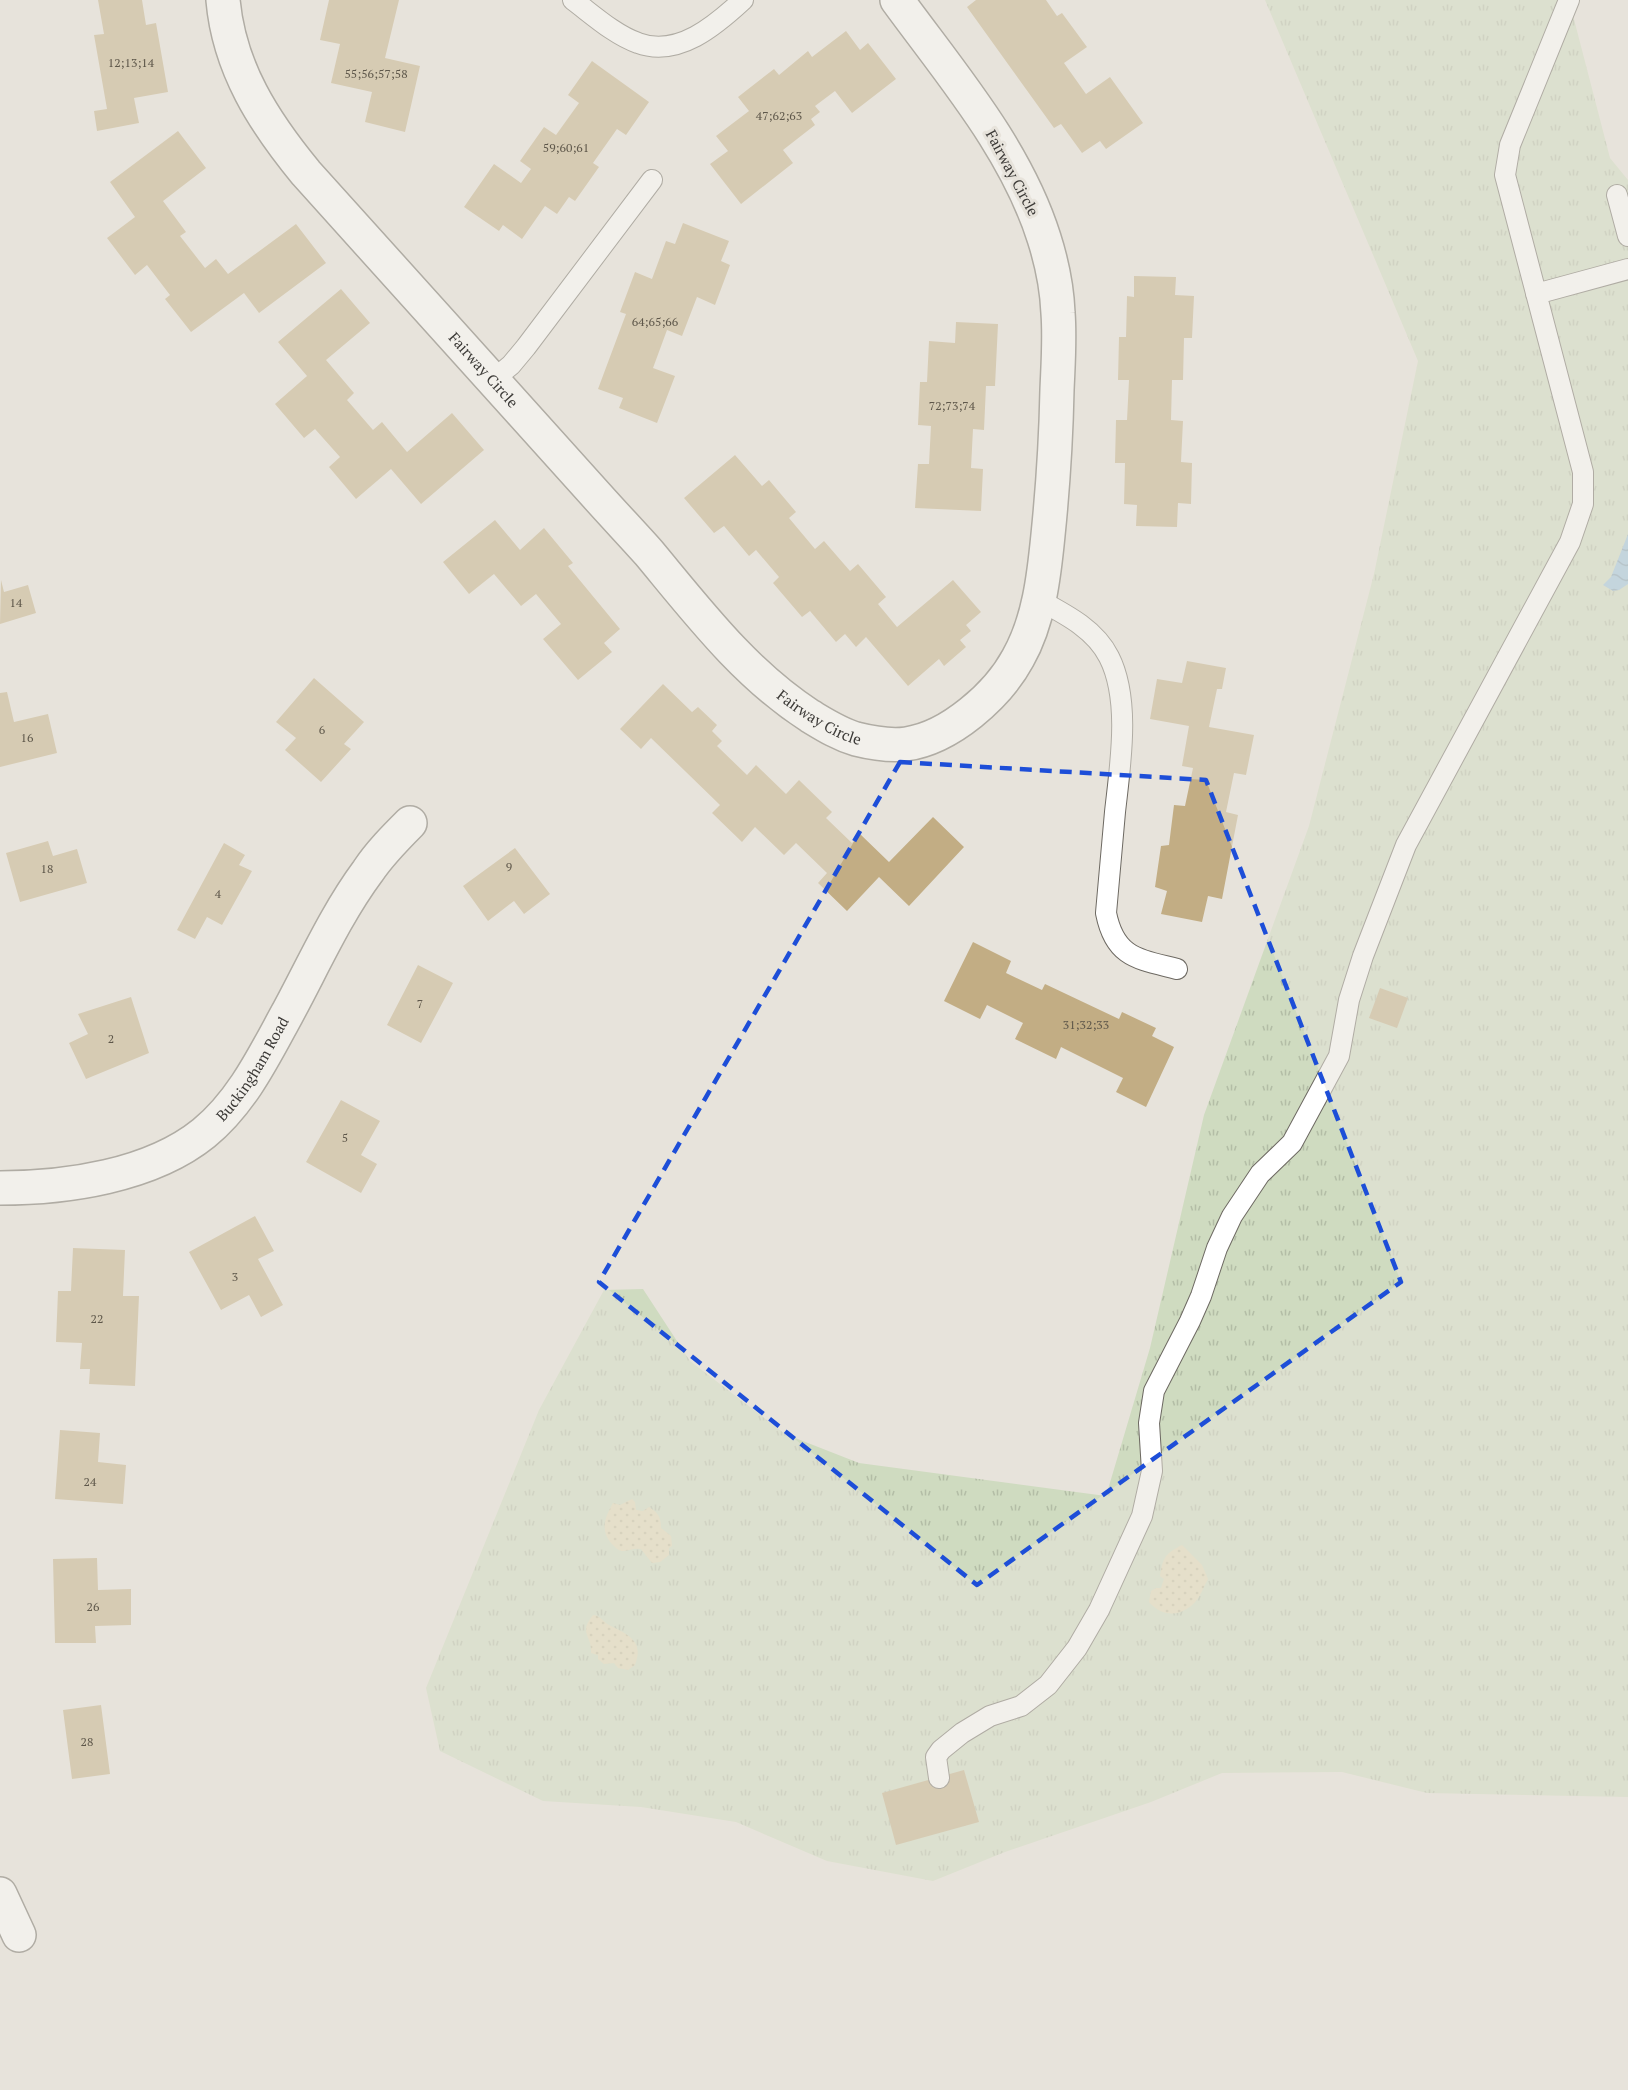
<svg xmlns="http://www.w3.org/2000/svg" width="1628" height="2090" viewBox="0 0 1628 2090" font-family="'PT Serif',serif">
<defs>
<pattern id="grass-tufts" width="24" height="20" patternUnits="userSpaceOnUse" patternTransform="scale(1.5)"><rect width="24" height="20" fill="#cfdbc0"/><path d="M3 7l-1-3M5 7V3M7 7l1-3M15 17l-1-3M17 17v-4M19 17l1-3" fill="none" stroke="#b3bda6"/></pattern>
<pattern id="sand-dots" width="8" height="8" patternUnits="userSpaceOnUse" patternTransform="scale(1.5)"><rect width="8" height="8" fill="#e3dab5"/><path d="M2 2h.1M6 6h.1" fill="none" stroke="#c4bc9c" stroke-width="1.8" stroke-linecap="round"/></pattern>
<pattern id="water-waves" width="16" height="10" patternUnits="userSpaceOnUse" patternTransform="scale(1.5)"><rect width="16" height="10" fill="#99c3df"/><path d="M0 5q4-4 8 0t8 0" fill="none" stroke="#7e9fb6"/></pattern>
</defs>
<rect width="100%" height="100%" fill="#e7e3db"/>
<!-- grass -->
<path fill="url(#grass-tufts)" d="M1265,0H1569L1610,158L1628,180V1797L1427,1793L1342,1772L1222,1773L1151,1802L1005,1852L933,1881L827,1861L736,1822L641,1807L543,1801L440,1751L426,1688L539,1410L604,1290L643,1289L690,1361L785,1434L859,1463L1106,1496L1150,1348L1204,1115L1309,826L1374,574L1418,361Z"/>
<!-- sand -->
<path fill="url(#sand-dots)" d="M632,1499L635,1502L636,1510L643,1511L649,1507C658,1513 661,1517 661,1528L671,1536L672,1546L669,1548V1555L660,1562L652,1563L641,1549C632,1548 630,1551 623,1551C618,1551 614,1546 611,1543C600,1530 605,1517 613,1503L620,1505Z
M1182,1545L1202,1565L1208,1579C1204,1586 1201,1595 1196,1601C1182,1617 1163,1618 1149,1602L1151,1591L1156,1588H1161L1164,1579L1160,1576C1163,1557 1165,1554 1182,1545Z
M593,1615C601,1616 603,1622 609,1625C629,1635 644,1641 635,1665L628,1670L618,1668L614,1663L604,1664L598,1659V1655L591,1653C592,1634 578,1634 593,1615Z"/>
<!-- water -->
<path fill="url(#water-waves)" d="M1628,534V584L1619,590L1613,591L1603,585L1611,577Z"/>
<!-- building -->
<path fill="#c2ad84" d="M98,0H142L146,25L156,23L168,92L134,98L139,123L97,131L94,111L107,109L94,35L104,34Z
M329,0H399L385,58L420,66L405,132L365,122L372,92L331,83L340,44L320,40Z
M976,0H1046L1057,16L1062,13L1087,47L1064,63L1086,94L1110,77L1143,123L1106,149L1100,141L1082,153L1061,124L1054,128L967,7Z
M846,31L860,50L868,43L896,79L852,113L835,91L815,106L820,112L811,119L815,125L783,150L793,163L741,204L710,164L728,151L716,136L749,111L738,97L774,69L779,75L808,51L812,57Z
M592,61L649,102L626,135L617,129L593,163L599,167L575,201L569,197L557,214L545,206L522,239L503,225L499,231L464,207L494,164L521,183L531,169L520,161L544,127L556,135L579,103L568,95Z
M178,131L206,168L163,201L186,232L180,236L205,268L216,259L228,274L296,224L326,263L259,313L244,293L191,332L165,299L170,295L147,265L135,275L107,238L135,217L110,182Z
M683,223L729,241L721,261L730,265L715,305L697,297L682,336L667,330L653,368L675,376L657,423L619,408L623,398L598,389L626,314L620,312L635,272L652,279L666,241L675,244Z
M1134,276L1176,277L1175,295L1194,296L1192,338H1184L1183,380H1172L1171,420L1183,421L1181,462L1192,463L1191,504L1178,503L1177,527L1136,526L1137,505L1124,504L1125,463H1115L1116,420H1127L1129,380H1118L1119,337H1126L1127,296L1134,297Z
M341,289L370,323L326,360L354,393L347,400L373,430L382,422L407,452L452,413L484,450L421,504L391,469L356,499L329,467L340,457L315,429L304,438L275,404L307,376L278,342Z
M956,322L998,324L995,386H986L984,430L973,429L971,468L983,469L981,511L915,508L918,464H929L931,426L918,425L920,382H927L929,341L955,343Z
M735,455L762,486L769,480L796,512L789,518L815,549L824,541L850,571L858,564L886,597L878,604L897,627L953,580L981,612L966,625L971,631L960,640L966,647L944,666L939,659L908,686L866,637L856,647L845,634L836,642L810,611L802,617L773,583L779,577L756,550L749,556L724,526L714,533L684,498Z
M495,520L520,550L544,528L573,563L568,566L620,629L604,643L612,652L578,680L543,639L561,624L536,594L521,606L494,574L469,594L443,562Z
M1,580L4,592L28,585L36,613L0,624Z
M1187,661L1226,668L1222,689H1217L1209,727L1254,735L1246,775L1234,773L1226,812L1238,815L1222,899L1208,896L1202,922L1161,914L1167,891L1155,887L1161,846L1169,845L1174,805L1185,806L1193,768L1182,766L1189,726L1150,719L1157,679L1182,683Z
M314,678L364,722L344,744L351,749L321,782L285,750L296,738L276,722Z
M663,684L692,712L698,707L717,725L712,731L722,741L717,746L747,775L756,765L786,794L799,780L832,812L826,818L852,843L860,834L889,862L933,817L964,847L909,906L879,877L847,911L818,883L827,873L796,843L784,855L755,827L742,842L712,813L720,805L651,738L641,749L620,729Z
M7,692L14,722L48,714L57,753L0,767V693Z
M48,841L53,856L77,849L87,883L20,902L6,853Z
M224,843L245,855L239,865L252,871L222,925L207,917L195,939L177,930Z
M515,848L550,894L524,914L514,901L488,921L463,886Z
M973,942L1011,961L1006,973L1042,990L1045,984L1119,1019L1122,1012L1156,1028L1152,1036L1174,1047L1146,1107L1116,1092L1123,1078L1061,1047L1056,1059L1015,1039L1023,1023L987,1005L980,1019L944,1001Z
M418,965L453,983L421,1043L387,1025Z
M1380,988L1408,998L1397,1028L1369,1018Z
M131,997L149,1053L86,1079L69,1043L88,1034L78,1014Z
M341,1100L380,1121L361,1155L377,1164L361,1193L306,1162Z
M255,1216L274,1251L258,1259L283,1305L261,1317L249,1295L221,1310L189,1252Z
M73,1248L125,1250L123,1296H139L135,1386L89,1384L90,1369H80L82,1343L56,1342L58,1291H71Z
M60,1430L100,1433L98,1462L126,1465L123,1504L55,1499Z
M97,1558L98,1590L131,1589V1625L95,1626L96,1643H55L53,1559Z
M101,1705L110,1774L72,1779L63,1710Z
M964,1770L979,1822L896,1845L882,1793Z"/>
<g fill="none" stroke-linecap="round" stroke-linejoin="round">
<defs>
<path id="service" d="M573,0C593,15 615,35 638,43C678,58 716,25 743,0
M1617,195L1628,236
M1536,294L1628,269
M493,380L511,365L526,347L652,180
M1039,600C1065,614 1095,629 1109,657C1131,700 1120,766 1115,812C1112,845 1109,879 1106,913C1115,958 1138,959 1177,969
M939,1778L936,1757L941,1750L962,1733L990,1716L1021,1706L1048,1685L1077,1648L1099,1610L1142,1516L1152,1471L1149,1423L1154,1391L1190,1321L1201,1296L1217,1248L1232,1216L1260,1174L1292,1143L1339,1056L1349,1000L1363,956L1406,845L1570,542L1583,504V472L1505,175L1510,145L1569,0"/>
<g id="minor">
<path id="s1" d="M223,0C229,68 264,122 306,173C403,281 500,389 597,496C614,515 632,534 649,553C698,612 745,674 810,716C825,725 839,734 856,739C872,743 890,746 906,744C950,738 998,695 1018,658C1039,621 1044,576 1048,535C1053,486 1056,438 1057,390C1058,365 1060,339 1058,313C1057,288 1052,263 1044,238C1016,149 951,74 897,0"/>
<path id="s2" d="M0,1188C66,1188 151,1176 204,1133C242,1102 264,1056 287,1014C313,966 336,914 368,871C380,853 395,838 410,823"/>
<path d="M0,1894L19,1935"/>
</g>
</defs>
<!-- service casing -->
<use href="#service" stroke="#6d6962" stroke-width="22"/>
<!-- minor casing -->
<use href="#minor" stroke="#6d6962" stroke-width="36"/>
<!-- service -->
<use href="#service" stroke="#fff" stroke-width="20"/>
<!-- minor -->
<use href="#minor" stroke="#fff" stroke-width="33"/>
</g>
<!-- marked area -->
<path d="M0 0H1628V2090H0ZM900,762L1206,780L1401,1282L977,1585L599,1282Z" fill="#e7e3db" fill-opacity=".55" fill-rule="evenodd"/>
<path fill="none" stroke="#1d4ed8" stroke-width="4.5" stroke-dasharray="12 8" stroke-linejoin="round" d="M900,762L1206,780L1401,1282L977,1585L599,1282Z"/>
<g text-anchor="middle" stroke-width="6" stroke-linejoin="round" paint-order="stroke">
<!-- number labels -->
<g font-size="12" fill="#5e574a">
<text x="131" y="67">12;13;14</text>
<text x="376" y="78">55;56;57;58</text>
<text x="779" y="120">47;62;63</text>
<text x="566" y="152">59;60;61</text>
<text x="655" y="326">64;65;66</text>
<text x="952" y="410">72;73;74</text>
<text x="16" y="607">14</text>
<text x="322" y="734">6</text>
<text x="27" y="742">16</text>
<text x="509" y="871">9</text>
<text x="47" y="873">18</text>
<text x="218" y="898">4</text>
<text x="420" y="1008">7</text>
<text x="1086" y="1029">31;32;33</text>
<text x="111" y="1043">2</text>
<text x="345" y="1142">5</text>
<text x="235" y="1281">3</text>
<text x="97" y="1323">22</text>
<text x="90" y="1486">24</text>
<text x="93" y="1611">26</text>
<text x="87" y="1746">28</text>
</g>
<!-- street labels -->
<g font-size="15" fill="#3c3a37" stroke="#e7e3db">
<text transform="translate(1012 173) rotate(62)" y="5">Fairway Circle</text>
<text dy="5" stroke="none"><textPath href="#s1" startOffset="460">Fairway Circle</textPath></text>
<text dy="5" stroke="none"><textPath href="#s1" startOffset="946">Fairway Circle</textPath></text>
<text dy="5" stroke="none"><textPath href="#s2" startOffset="296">Buckingham Road</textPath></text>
</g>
</g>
</svg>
